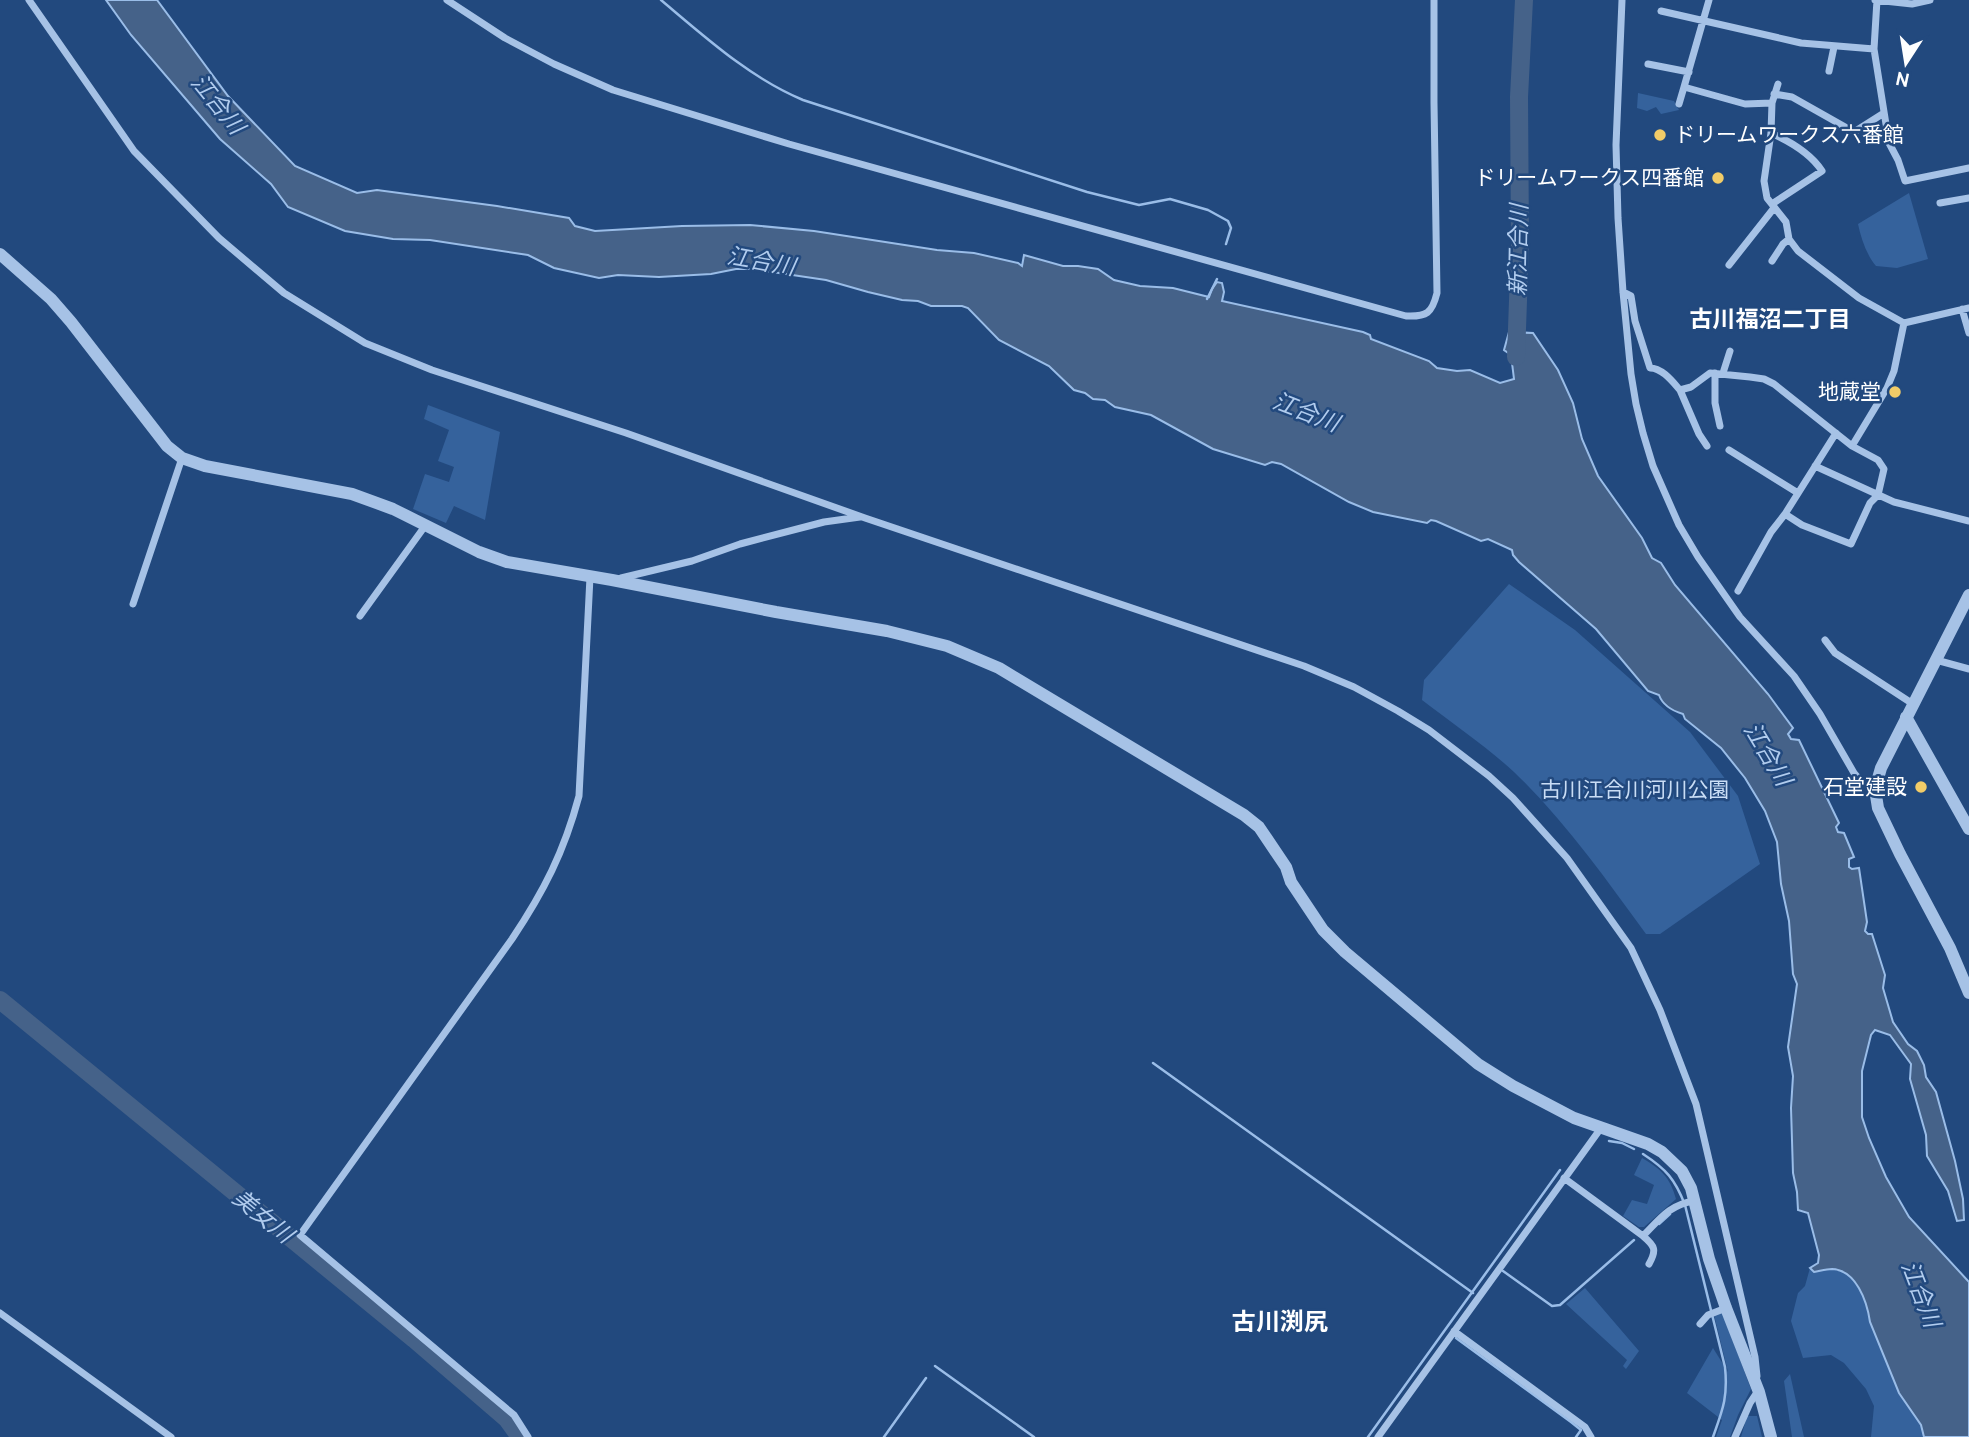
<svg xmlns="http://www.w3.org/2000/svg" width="1969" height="1437" viewBox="0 0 1969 1437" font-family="Cabin,'Noto Sans JP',sans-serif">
<rect width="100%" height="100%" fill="#22497e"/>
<!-- green -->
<path fill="#35629c" d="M1638,93L1674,101L1679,110L1661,114L1656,107L1647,111L1637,108Z
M1909,193L1928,259L1897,268L1876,266C1866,254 1861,238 1858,224Z
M428,405L500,432L485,520L454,506L446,523L413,509L425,474L449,482L454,467L438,461L449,430L424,419Z
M1509,584L1575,630L1690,732L1738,796L1760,864L1660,934H1646C1605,878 1565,821 1514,772C1487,747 1452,723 1422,700L1424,680Z
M1642,1158C1661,1169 1670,1177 1676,1199L1644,1227H1639L1623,1216L1632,1200L1647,1204L1654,1185L1634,1175Z
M1810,1268L1814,1272C1820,1271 1826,1269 1832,1269C1856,1270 1867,1301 1870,1322L1899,1393L1921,1425L1924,1437H1871L1874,1406L1866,1389L1844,1363L1831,1355L1803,1358L1791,1321L1798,1293L1805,1286Z
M1585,1288L1639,1351L1626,1369L1623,1366L1627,1360L1566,1304Z
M1722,1312L1751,1389L1738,1415L1730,1437H1716L1722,1420L1687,1393L1713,1348L1728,1372L1714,1315Z
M1790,1374L1804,1437H1792L1784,1381Z
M1747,1416H1757L1762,1437H1741Z"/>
<!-- water -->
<path fill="#456289" stroke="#9abde8" stroke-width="2" d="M106,0H157L228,96L295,166L357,193L377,190L497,206L569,218L575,226L595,231L682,226L750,225L814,231L937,250L974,253L1018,263L1022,266L1024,255L1063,266H1078L1098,269L1114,280L1140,286L1173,288L1209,297L1212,289L1217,282L1222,283L1224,292L1222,301L1363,332L1370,335L1371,339L1429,361L1437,368L1457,371L1470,370L1500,383L1514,379L1511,355L1504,350L1509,332L1533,333L1558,370L1573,403L1582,439L1598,476L1642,538L1652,558L1661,563L1675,585L1768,694L1793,728L1788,734L1791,739L1799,740L1839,823L1836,827L1838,832L1844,833L1854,857L1849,859V867L1852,869L1859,868L1867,922L1865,931L1868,934H1872L1885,975L1883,988L1893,1022L1908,1044L1917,1051L1924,1065L1926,1077L1936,1092L1955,1161L1963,1199L1964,1220L1957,1221L1948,1191L1927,1156L1926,1135L1910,1079L1911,1064L1890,1035L1875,1030L1871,1035L1862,1071V1117L1869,1138L1886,1177L1909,1217L1969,1282V1437H1924L1921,1425L1899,1393L1870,1322C1867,1301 1856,1270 1832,1269C1826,1269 1820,1271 1814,1272L1810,1268L1818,1263L1819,1255L1808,1213L1798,1210L1797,1192L1793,1173L1791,1108L1793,1076L1788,1047L1797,984L1793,974L1789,921L1781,884L1777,842L1765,811L1745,778L1721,748L1685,719L1683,714C1673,711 1663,706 1659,695L1648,691L1596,629L1519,562L1513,555L1512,550L1488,539L1481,541L1436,521L1431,520L1427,523L1373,512L1349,502L1281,464L1272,462L1265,465L1213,449L1151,415L1115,407L1105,400L1093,399L1085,393L1074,390L1049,366L999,340L968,308L962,306H931L918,301L902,300L868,292L826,280L751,269H736L711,274L659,277L618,275L599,278L554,268L528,255L430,240L393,239L345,231L288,207L271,184L220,139L131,35Z"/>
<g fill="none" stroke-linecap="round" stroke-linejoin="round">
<!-- stream -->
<path stroke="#9abde8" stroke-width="2.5" d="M661,0C705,37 750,78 803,100L1087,192L1139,205L1170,199L1208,210L1228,221L1231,228L1226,244
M1207,299L1217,279
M1153,1063L1473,1293
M1609,1141L1622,1143L1634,1149
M1643,1154C1666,1169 1675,1179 1685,1205L1725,1367C1728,1397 1723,1409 1713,1437
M1659,1224L1670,1214
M1503,1271L1552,1306L1560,1305L1634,1240
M1456,1338L1571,1422L1581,1430L1576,1437
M935,1366L1034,1437
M884,1437L926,1378
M1368,1437L1560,1170"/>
<!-- river -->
<path stroke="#456289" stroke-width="18" d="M1516,357L1520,244L1519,97L1524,0
M0,1000L414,1339L507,1419L520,1437"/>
<!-- minor -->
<path stroke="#a6c2e6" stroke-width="7" d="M29,0L134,151L219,238L284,293L365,343L432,370L626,433L865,518L1304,666L1354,687L1398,711L1429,730L1489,776L1513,798L1567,858L1631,948L1660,1010L1696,1104L1755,1357L1757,1376
M447,0L505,38L554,64L613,90L789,144L1406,316C1427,317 1432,313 1437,293L1434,103V0
M1622,0L1616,145L1618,218L1623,292L1631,374L1636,404L1643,433L1653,466L1679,525L1698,557L1740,617L1794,676L1820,714L1854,773L1861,781L1875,789
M1709,0L1684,87L1745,104L1772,103
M1875,0L1912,4L1930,0
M1877,0L1874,49L1889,143L1898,160L1905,181L1969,168
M1661,11L1801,43L1874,49
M1648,64L1689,72
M1829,71L1834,47
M1778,84L1772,103L1771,133L1764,181L1767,198L1786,222L1789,239L1798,251L1859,298L1904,323L1969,308
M1774,94L1792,97L1854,132L1884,113
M1679,104L1684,87
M1771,133C1789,141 1811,154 1822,171L1772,204
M1940,203L1969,198
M1772,261L1783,244L1789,239
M1729,265L1774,208
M1623,292L1631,296L1635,321L1650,368C1662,368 1672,381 1680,390L1691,387L1710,373L1750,377L1764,379L1774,384L1852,446L1878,460L1884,469L1878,495L1870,503L1851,544L1802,525L1785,514L1771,532L1738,591
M1962,309L1969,333
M1715,373V403L1720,426
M1723,373L1730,351
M1680,390L1699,434L1707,446
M1852,446L1887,388L1894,371L1904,323
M1729,450L1798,493
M1815,466L1894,502L1969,521
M1785,514L1836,433
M621,578L692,561L740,544L824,522L860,517
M133,604L182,458
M360,616L425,526
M1825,640L1835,653L1913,704
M1936,660L1969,669
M1564,1178L1643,1236C1660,1219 1669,1205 1694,1201
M1643,1236C1655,1246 1657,1250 1649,1264
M0,1313L171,1437
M1700,1324L1708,1315L1726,1308
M1454,1331L1585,1427L1591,1437
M528,1437L514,1415L300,1235L512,939C544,891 564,852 579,796L590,577
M1378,1437L1601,1128
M1735,1437L1750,1403L1758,1391"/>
<!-- tertiary -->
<path stroke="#a6c2e6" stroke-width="12" d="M0,254L51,299L71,322L167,446L182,458L205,466L352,494L393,509L479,552L507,562L612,580L776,612L887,631L947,646L999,668L1244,815L1259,827L1286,867L1291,882L1323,930L1345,952L1478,1064L1513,1086L1574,1118L1648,1144L1662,1152L1682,1171L1691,1188L1709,1259L1726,1308L1759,1392L1771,1437
M1969,595L1881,768L1875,789L1878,808L1900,854L1950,948L1969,993
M1906,717L1969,829"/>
</g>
<!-- markers -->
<g fill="#f2cc68" stroke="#22497e" stroke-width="2.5">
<circle cx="1660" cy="135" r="7"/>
<circle cx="1718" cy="178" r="7"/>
<circle cx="1895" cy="392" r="7"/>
<circle cx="1921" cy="787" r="7"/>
</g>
<g text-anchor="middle" stroke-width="5" stroke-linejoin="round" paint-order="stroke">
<!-- poi labels -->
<g font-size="21" fill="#fff" stroke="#22497e" text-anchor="end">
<text x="1674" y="142" text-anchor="start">ドリームワークス六番館</text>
<text x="1704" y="185">ドリームワークス四番館</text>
<text x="1881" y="399">地蔵堂</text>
<text x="1907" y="794">石堂建設</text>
</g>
<!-- park labels -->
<g font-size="21" fill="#c9ddf5" stroke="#22497e">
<text x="1635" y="797">古川江合川河川公園</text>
</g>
<!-- water labels -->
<g font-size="23" font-style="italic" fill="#b1ccee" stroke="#22497e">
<text transform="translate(218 104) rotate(51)" y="8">江合川</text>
<text transform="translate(1518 250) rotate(-89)" y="8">新江合川</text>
<text transform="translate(761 261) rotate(10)" y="8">江合川</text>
<text transform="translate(1306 412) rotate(21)" y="8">江合川</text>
<text transform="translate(1768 754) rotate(59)" y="8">江合川</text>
<text transform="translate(263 1216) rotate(39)" y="8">美女川</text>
<text transform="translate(1921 1294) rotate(69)" y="8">江合川</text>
</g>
<!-- neighbourhood labels -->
<g font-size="23" font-weight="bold" fill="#fff" stroke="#22497e">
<text x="1770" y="327">古川福沼二丁目</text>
</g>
<!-- quarter labels -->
<g font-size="24" font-weight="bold" fill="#fff" stroke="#22497e">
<text x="1280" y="1330">古川渕尻</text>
</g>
</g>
<!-- north arrow -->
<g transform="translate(1906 63) rotate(192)" stroke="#22497e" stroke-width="5" paint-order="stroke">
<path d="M0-5L12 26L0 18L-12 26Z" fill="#ffffff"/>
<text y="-10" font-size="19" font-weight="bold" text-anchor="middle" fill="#ffffff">N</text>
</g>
</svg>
